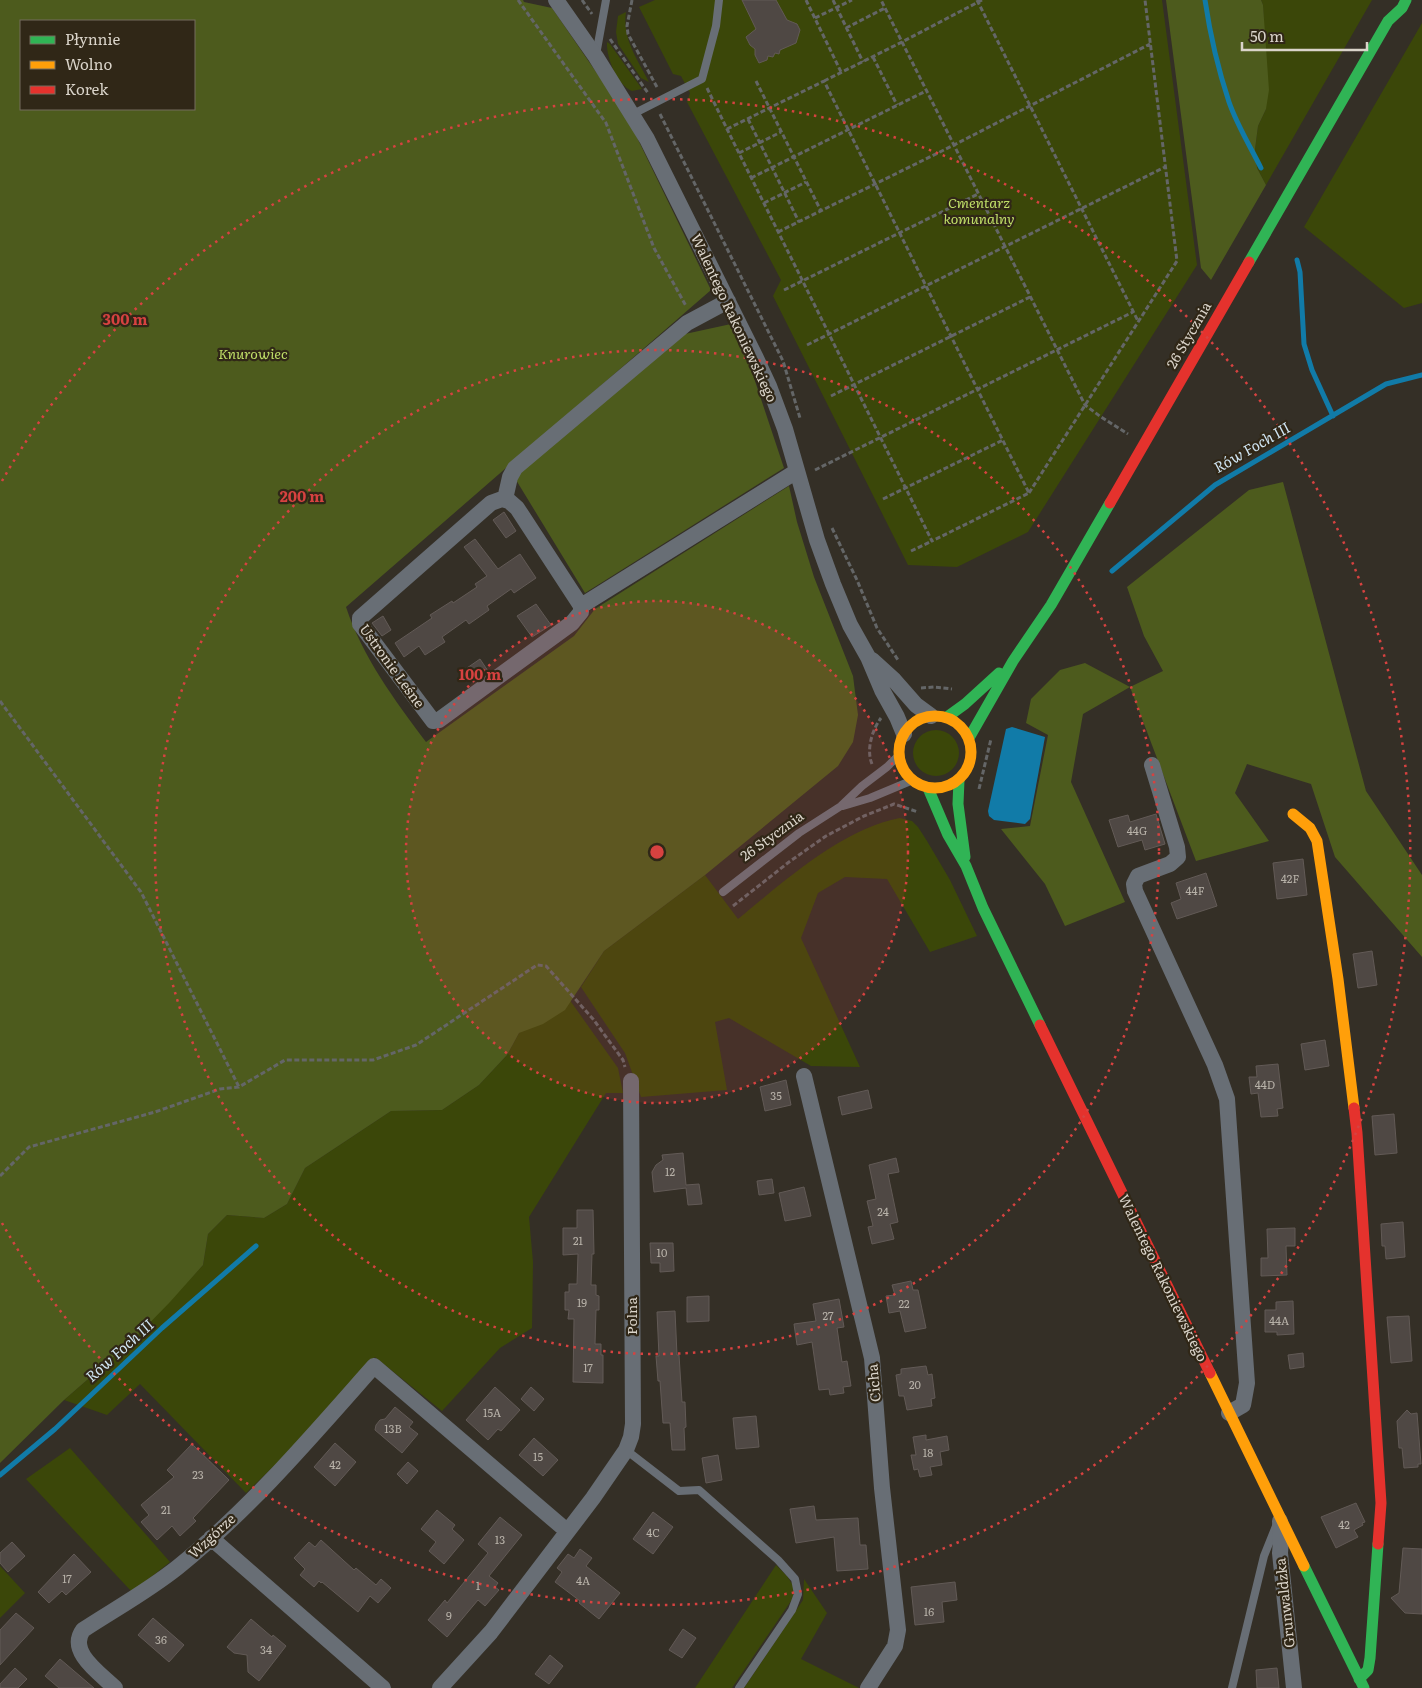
<svg xmlns="http://www.w3.org/2000/svg" width="1422" height="1688" viewBox="0 0 1422 1688" font-family="Literata,serif">
<rect width="100%" height="100%" fill="#342f26"/>
<!-- green -->
<path fill="#3b4709" d="M655,0H1162L1197,265L1028,532L957,567L908,565L773,296L781,280L687,102L690,93L681,76L673,74L639,7Z
M1261,0H1372L1266,185L1257,168L1255,149L1258,126L1266,109L1263,5Z
M626,12C622,38 637,59 649,82L641,78L618,44L616,32L618,16Z
M1422,23V303L1404,308L1304,227Z
M607,42L610,44L642,89L632,91C617,85 606,57 607,42Z
M913 753a23 23 0 1 1 46 0a23 23 0 1 1-46 0Z
M900,818L912,821L918,827L927,841L950,880L977,936L930,952L887,879L845,877L818,893L801,938L860,1067L811,1066L729,1018L715,1022L727,1090L641,1097L625,1053L581,987L604,951L705,875L738,919C782,883 843,828 900,818Z
M569,999L618,1068L623,1093H606L529,1217L533,1262L532,1328L500,1348L442,1411L375,1357L282,1458L246,1493L140,1384L107,1415L64,1400L133,1340L203,1265L208,1234L227,1215L264,1218L287,1204L305,1168L391,1111L442,1110L479,1085L507,1055L519,1033Z
M70,1448L170,1562L132,1592L26,1479Z
M776,1565L787,1576L794,1587L793,1598L732,1688H695Z
M0,1566L25,1593L0,1618Z
M804,1579L827,1613L801,1659L859,1688H744L803,1600Z"/>
<!-- forest -->
<path fill="#4d5b1d" fill-rule="evenodd" d="M0,0H523L524,2L552,8L627,117L711,290L346,607C363,658 394,699 426,742L574,636L595,609L789,486L797,522L814,577L853,676L858,715L853,742L838,766L705,875L604,951L565,1010L543,1024L519,1033L507,1055L479,1085L442,1110L391,1111L305,1168L287,1204L264,1218L227,1215L208,1234L203,1265L170,1302L133,1340L64,1400L0,1463ZM21,21H194V109H21Z
M1166,0H1261L1263,5L1269,90L1266,109L1258,126L1255,149L1257,168L1266,185L1211,280L1201,268Z
M731,324L749,363L784,468L585,593L513,475L685,334Z
M1283,482L1366,791L1422,875V957L1335,857L1311,784L1247,764L1235,793L1269,841L1196,861L1130,687L1083,714L1071,782L1125,902L1065,926L1045,884L1001,829L1030,826L1048,735L1026,723L1031,699L1060,670L1085,663L1130,687L1163,671L1144,636L1127,587L1249,490Z"/>
<!-- water -->
<path fill="#117ba8" d="M1012,727L1045,737L1030,819L1025,824L994,820L989,816L988,811L1006,729Z"/>
<g fill="none" stroke-linecap="round" stroke-linejoin="round">
<!-- stream -->
<path stroke="#117ba8" stroke-width="5" d="M1205,0C1210,34 1218,69 1229,102C1237,125 1250,146 1261,168
M1297,260L1300,272L1304,344L1312,370L1333,416
M1112,571L1215,485L1386,384L1422,375
M0,1475L55,1429L162,1328L256,1246"/>
</g>
<!-- building -->
<path fill="#4f4844" stroke="#625a56" d="M742,0H776L787,20L797,24L800,30L796,43L780,50L779,54L775,53L773,57L768,56L767,60L759,63L755,55V49L750,45L746,37L756,29Z
M504,512L516,531L506,538L493,520Z
M475,539L498,569L520,554L536,578L514,593L511,589L487,606L489,610L469,624L466,620L442,637L445,642L425,655L419,646L404,657L395,643L432,618L430,615L452,601L453,603L477,587L475,584L487,576L464,547Z
M536,604L551,625L532,637L517,616Z
M383,616L391,630L382,636L372,623Z
M480,659L488,671L475,680L467,668Z
M1156,814L1165,844L1145,850L1142,840L1118,847L1109,820L1128,815L1130,822Z
M1303,859L1307,895L1277,899L1273,863Z
M1206,873L1217,906L1177,919L1171,903L1181,899L1176,883Z
M1372,951L1377,985L1358,988L1353,954Z
M1325,1040L1329,1066L1305,1070L1301,1044Z
M1278,1064L1283,1108L1277,1109L1278,1116L1261,1117L1258,1093L1251,1094L1249,1077H1257L1256,1066Z
M786,1080L791,1105L765,1111L760,1087Z
M868,1090L872,1108L842,1115L838,1097Z
M1394,1114L1397,1153L1375,1155L1372,1116Z
M683,1153L686,1185L699,1184L702,1204L688,1205L686,1188L654,1192L652,1172L656,1165L663,1160L662,1155Z
M896,1158L899,1172L888,1174L898,1222L890,1224L894,1239L872,1244L868,1227L873,1226L867,1201L876,1199L869,1165Z
M772,1179L774,1193L759,1195L757,1181Z
M804,1187L811,1216L785,1221L779,1193Z
M577,1210H593L594,1254H592L591,1285H596V1295L599,1296V1310H596L595,1344H601V1355H603V1383L573,1382L574,1319H568L569,1310H565V1292H569V1284H577L578,1254L563,1255V1228H577Z
M1403,1222L1405,1257L1386,1259L1385,1246H1382L1381,1224Z
M1295,1228V1246H1286L1287,1275L1261,1276V1258H1268L1267,1229Z
M650,1243H673L674,1271L660,1272V1263H651Z
M911,1281L913,1290H918L926,1328L905,1332L900,1311L889,1313L886,1296L895,1295L892,1285Z
M709,1296V1321L687,1322V1297Z
M839,1299L844,1327L837,1328L842,1362L847,1361L851,1386L843,1387L844,1393L830,1395L829,1389L819,1390L812,1342L797,1345L794,1324L816,1321L813,1304Z
M1293,1301L1294,1334L1277,1335V1332H1265V1310H1276V1302Z
M675,1311L677,1355H679L682,1402H685L686,1427L684,1428L685,1450H672L670,1423H663L660,1381H658L656,1356H659L657,1312Z
M1409,1316L1412,1361L1391,1363L1387,1317Z
M1303,1353L1304,1367L1290,1369L1288,1355Z
M926,1366L928,1375L932,1374L935,1398L931,1399L932,1406L907,1410L904,1396H899L896,1375L901,1374V1369Z
M495,1387L520,1410L501,1431L498,1429L488,1440L466,1420Z
M531,1387L544,1399L534,1411L521,1399Z
M395,1407L413,1422L409,1427L418,1434L402,1453L375,1430L376,1425L380,1420L385,1419Z
M1407,1410L1411,1414L1417,1413L1421,1464H1418V1467L1404,1468L1402,1448H1399L1397,1421Z
M756,1416L759,1447L736,1449L733,1418Z
M926,1435V1440L947,1436L949,1450L940,1452L942,1465L930,1467L932,1475L920,1477L918,1469L914,1470L911,1455H916L913,1437Z
M534,1438L558,1460L543,1476L519,1455Z
M335,1443L356,1462L335,1486L314,1467Z
M192,1444L229,1480L193,1518L196,1521L180,1536L172,1526L157,1540L141,1522L149,1515L141,1505L174,1477L167,1470Z
M718,1455L722,1480L706,1483L702,1458Z
M408,1462L418,1471L407,1484L397,1474Z
M1356,1503L1365,1522L1362,1523L1363,1525L1354,1530L1358,1537L1336,1548L1321,1517Z
M814,1506L816,1520L858,1518L860,1545H866L868,1569L837,1571L834,1537L796,1543L790,1509Z
M437,1510L455,1525L452,1529L464,1540L444,1564L429,1551L436,1542L421,1529Z
M653,1512L673,1527L653,1554L633,1539Z
M500,1517L522,1535L489,1576L498,1583L495,1587L499,1590L485,1606L478,1600L447,1637L428,1620L445,1600L447,1603L488,1553L478,1544Z
M321,1540L354,1570L356,1568L376,1585L381,1579L391,1588L378,1603L370,1596L358,1612L322,1582L321,1583L319,1581L314,1587L300,1575L305,1569L294,1558L309,1542L315,1547Z
M12,1542L25,1556L8,1572L0,1563V1553Z
M1403,1548L1422,1549V1614L1405,1613L1391,1598L1399,1593Z
M580,1549L592,1558L586,1566L620,1593L599,1619L579,1603L580,1601L555,1582L562,1572L557,1568L568,1554L574,1558Z
M74,1554L91,1572L66,1595L62,1591L49,1603L38,1592Z
M955,1582L957,1600L942,1602L944,1622L915,1625L911,1587Z
M16,1613L34,1628L0,1665V1630Z
M153,1618L184,1645L169,1662L138,1635Z
M251,1619L272,1637L273,1635L286,1646L259,1681L248,1672L247,1655L234,1653L227,1647Z
M683,1629L696,1638L682,1658L669,1650Z
M550,1655L563,1666L549,1684L535,1674Z
M60,1659L94,1688H59L45,1676Z
M15,1668L27,1679L18,1688H0V1684Z
M1277,1668L1279,1688H1257L1256,1670Z"/>
<g fill="none" stroke-linecap="round" stroke-linejoin="round">
<!-- path -->
<path stroke="#646667" stroke-width="3" stroke-dasharray="5 2.5" stroke-linecap="butt" d="M518,0L606,123L654,248L686,306
M582,0L592,14
M632,0L627,26L628,34L658,89
M806,0L841,72
M833,0L863,62
M977,0L1138,321
M982,0L902,42L1085,405L1101,417L1128,434
M815,18L852,0
M846,28L885,8
M610,39L648,93
M873,57L897,105
M756,81L821,211
M824,81L902,42L881,0
M707,88L727,129L932,541L1029,493L824,81L727,129
M660,114L783,361L800,418
M748,119L799,222
M739,153L781,132
M751,178L926,91
M764,203L806,182
M778,232L954,145L1150,44
M784,290L978,194
M807,345L1165,167
M831,396L1030,297
M815,470L1133,312
M1029,493L1177,261L1145,0
M883,499L1003,440
M832,528L857,580L877,628L898,660
M911,551L932,541
M921,688L934,687L952,689
M0,701L141,892L239,1087
M872,764C866,750 872,730 881,718
M979,789L991,739
M733,906L789,862L826,836L864,816L894,804L918,812
M0,1176L29,1147L155,1112L220,1089L239,1087L285,1060H373L416,1045L537,965L546,966L593,1019L623,1060L625,1067"/>
<!-- lane -->
<path stroke="#686e75" stroke-width="8" d="M596,55L606,0
M633,114L702,79L716,26L719,0
M843,806L870,798L913,780
M723,892L799,833L841,806L862,786L887,767L899,755
M626,1450L679,1491L699,1490L778,1560L795,1579L798,1594L792,1610L739,1688
M1232,1688L1264,1556L1276,1526"/>
<!-- street -->
<path stroke="#686e75" stroke-width="16" d="M556,0L596,57L647,139L756,358L769,386L785,429L817,540L833,584L850,625L868,657L882,690L897,717L904,734
M502,499L509,501L517,508L581,606V612L572,623L439,720L433,721L360,624V618L491,503Z
M505,499L510,477L515,468L687,323L728,301
M581,606L797,471
M872,660L894,680L916,705L931,716
M1152,765L1177,847L1178,857L1170,864L1138,876L1134,884L1135,891L1215,1065L1227,1099L1247,1383L1243,1405L1229,1413
M804,1076L872,1358L882,1488L898,1630L895,1646L868,1688
M1280,1521L1281,1540L1280,1553L1294,1688
M211,1538L383,1688
M115,1688C101,1674 67,1652 83,1630C115,1609 148,1591 178,1567C251,1508 312,1436 374,1366L567,1531
M440,1688L491,1632L593,1498L626,1450L631,1437L633,1424L631,1081"/>
<!-- fast -->
<path stroke="#30b455" stroke-width="11" d="M1249,262L1388,21L1402,8L1406,0
M947,717L965,704L999,673
M969,738L1013,661L1051,605L1110,503
M959,780L958,804L965,857
M928,788L948,835L966,866L983,908L1040,1025
M1304,1566L1364,1688
M1359,1679L1368,1670L1370,1658L1378,1544"/>
<!-- slow -->
<path stroke="#ff9f0a" stroke-width="11" d="M899 752a36 36 0 1 1 72 0a36 36 0 1 1-72 0Z
M1293,814L1310,828L1317,841L1338,979L1354,1108
M1210,1373L1304,1566"/>
<!-- jam -->
<path stroke="#e5322d" stroke-width="11" d="M1110,503L1249,262
M1040,1025L1210,1373
M1354,1108L1357,1133L1381,1503L1378,1544"/>
</g>
<!-- distance rings -->
<circle cx="657" cy="852" r="251" fill="#d74240" fill-opacity=".12"/>
<g fill="none" stroke="#d74240" stroke-width="2.5" stroke-dasharray="2.5 5">
<circle cx="657" cy="852" r="251"/>
<circle cx="657" cy="852" r="502"/>
<path d="M2 481A753 753 0 1 1 2 1223"/>
</g>
<g text-anchor="middle" stroke-width="4.5" stroke-linejoin="round" paint-order="stroke">
<!-- number labels -->
<g font-size="11" fill="#b7b1a8">
<text x="1137" y="835">44G</text>
<text x="1290" y="883">42F</text>
<text x="1195" y="895">44F</text>
<text x="1265" y="1089">44D</text>
<text x="776" y="1100">35</text>
<text x="670" y="1176">12</text>
<text x="883" y="1216">24</text>
<text x="578" y="1245">21</text>
<text x="662" y="1257">10</text>
<text x="582" y="1307">19</text>
<text x="904" y="1308">22</text>
<text x="828" y="1320">27</text>
<text x="1279" y="1325">44A</text>
<text x="588" y="1372">17</text>
<text x="915" y="1389">20</text>
<text x="492" y="1417">15A</text>
<text x="393" y="1433">13B</text>
<text x="928" y="1457">18</text>
<text x="538" y="1461">15</text>
<text x="335" y="1469">42</text>
<text x="198" y="1479">23</text>
<text x="166" y="1514">21</text>
<text x="1344" y="1529">42</text>
<text x="653" y="1537">4C</text>
<text x="500" y="1544">13</text>
<text x="67" y="1583">17</text>
<text x="583" y="1585">4A</text>
<text x="478" y="1590">1</text>
<text x="929" y="1616">16</text>
<text x="449" y="1620">9</text>
<text x="161" y="1644">36</text>
<text x="266" y="1654">34</text>
</g>
<!-- park labels -->
<g font-size="14" font-style="italic" fill="#c0df68" stroke="#302717">
<text x="979" y="208">Cmentarz<tspan x="979" dy="16">komunalny</tspan></text>
<text x="253" y="359">Knurowiec</text>
</g>
<!-- street labels -->
<g font-size="14" fill="#dad4ca" stroke="#302717">
<text transform="translate(734 318) rotate(65)" y="5">Walentego Rakoniewskiego</text>
<text transform="translate(1189 335) rotate(-60)" y="5">26 Stycznia</text>
<text transform="translate(392 666) rotate(54)" y="5">Ustronie Leśne</text>
<text transform="translate(772 836) rotate(-36)" y="5">26 Stycznia</text>
<text transform="translate(1163 1278) rotate(64)" y="5">Walentego Rakoniewskiego</text>
<text transform="translate(632 1316) rotate(-90)" y="5">Polna</text>
<text transform="translate(874 1383) rotate(-95)" y="5">Cicha</text>
<text transform="translate(212 1536) rotate(-43)" y="5">Wzgórze</text>
<text transform="translate(1285 1603) rotate(-96)" y="5">Grunwaldzka</text>
</g>
<!-- water labels -->
<g font-size="15" font-style="italic" fill="#d0e5f3" stroke="#302717">
<text transform="translate(1252 448) rotate(-30)" y="5">Rów Foch III</text>
<text transform="translate(120 1351) rotate(-42)" y="5">Rów Foch III</text>
</g>
</g>
<circle cx="657" cy="852" r="8" fill="#d74240" stroke="#302717" stroke-width="2.5"/>
<g font-size="15" text-anchor="middle" font-weight="bold" fill="#d74240" stroke="#302717" stroke-width="4.5" stroke-linejoin="round" paint-order="stroke">
<text x="125" y="325">300 m</text>
<text x="302" y="502">200 m</text>
<text x="480" y="680">100 m</text>
</g>
<!-- legend -->
<rect x="20" y="20" width="175" height="90" fill="#302717" stroke="#746c5f"/>
<rect x="30" y="36" width="25" height="8" fill="#30b455" stroke="#746c5f"/>
<text x="65" y="45" font-size="15" fill="#dad4ca">Płynnie</text>
<rect x="30" y="61" width="25" height="8" fill="#ff9f0a" stroke="#746c5f"/>
<text x="65" y="70" font-size="15" fill="#dad4ca">Wolno</text>
<rect x="30" y="86" width="25" height="8" fill="#e5322d" stroke="#746c5f"/>
<text x="65" y="95" font-size="15" fill="#dad4ca">Korek</text>
<!-- scale -->
<path d="M1242 42v8h125v-8" fill="none" stroke="#dad4ca" stroke-width="2.5"/>
<text x="1250" y="42" font-size="15" fill="#dad4ca" stroke="#302717" stroke-width="4" paint-order="stroke">50 m</text>
</svg>
